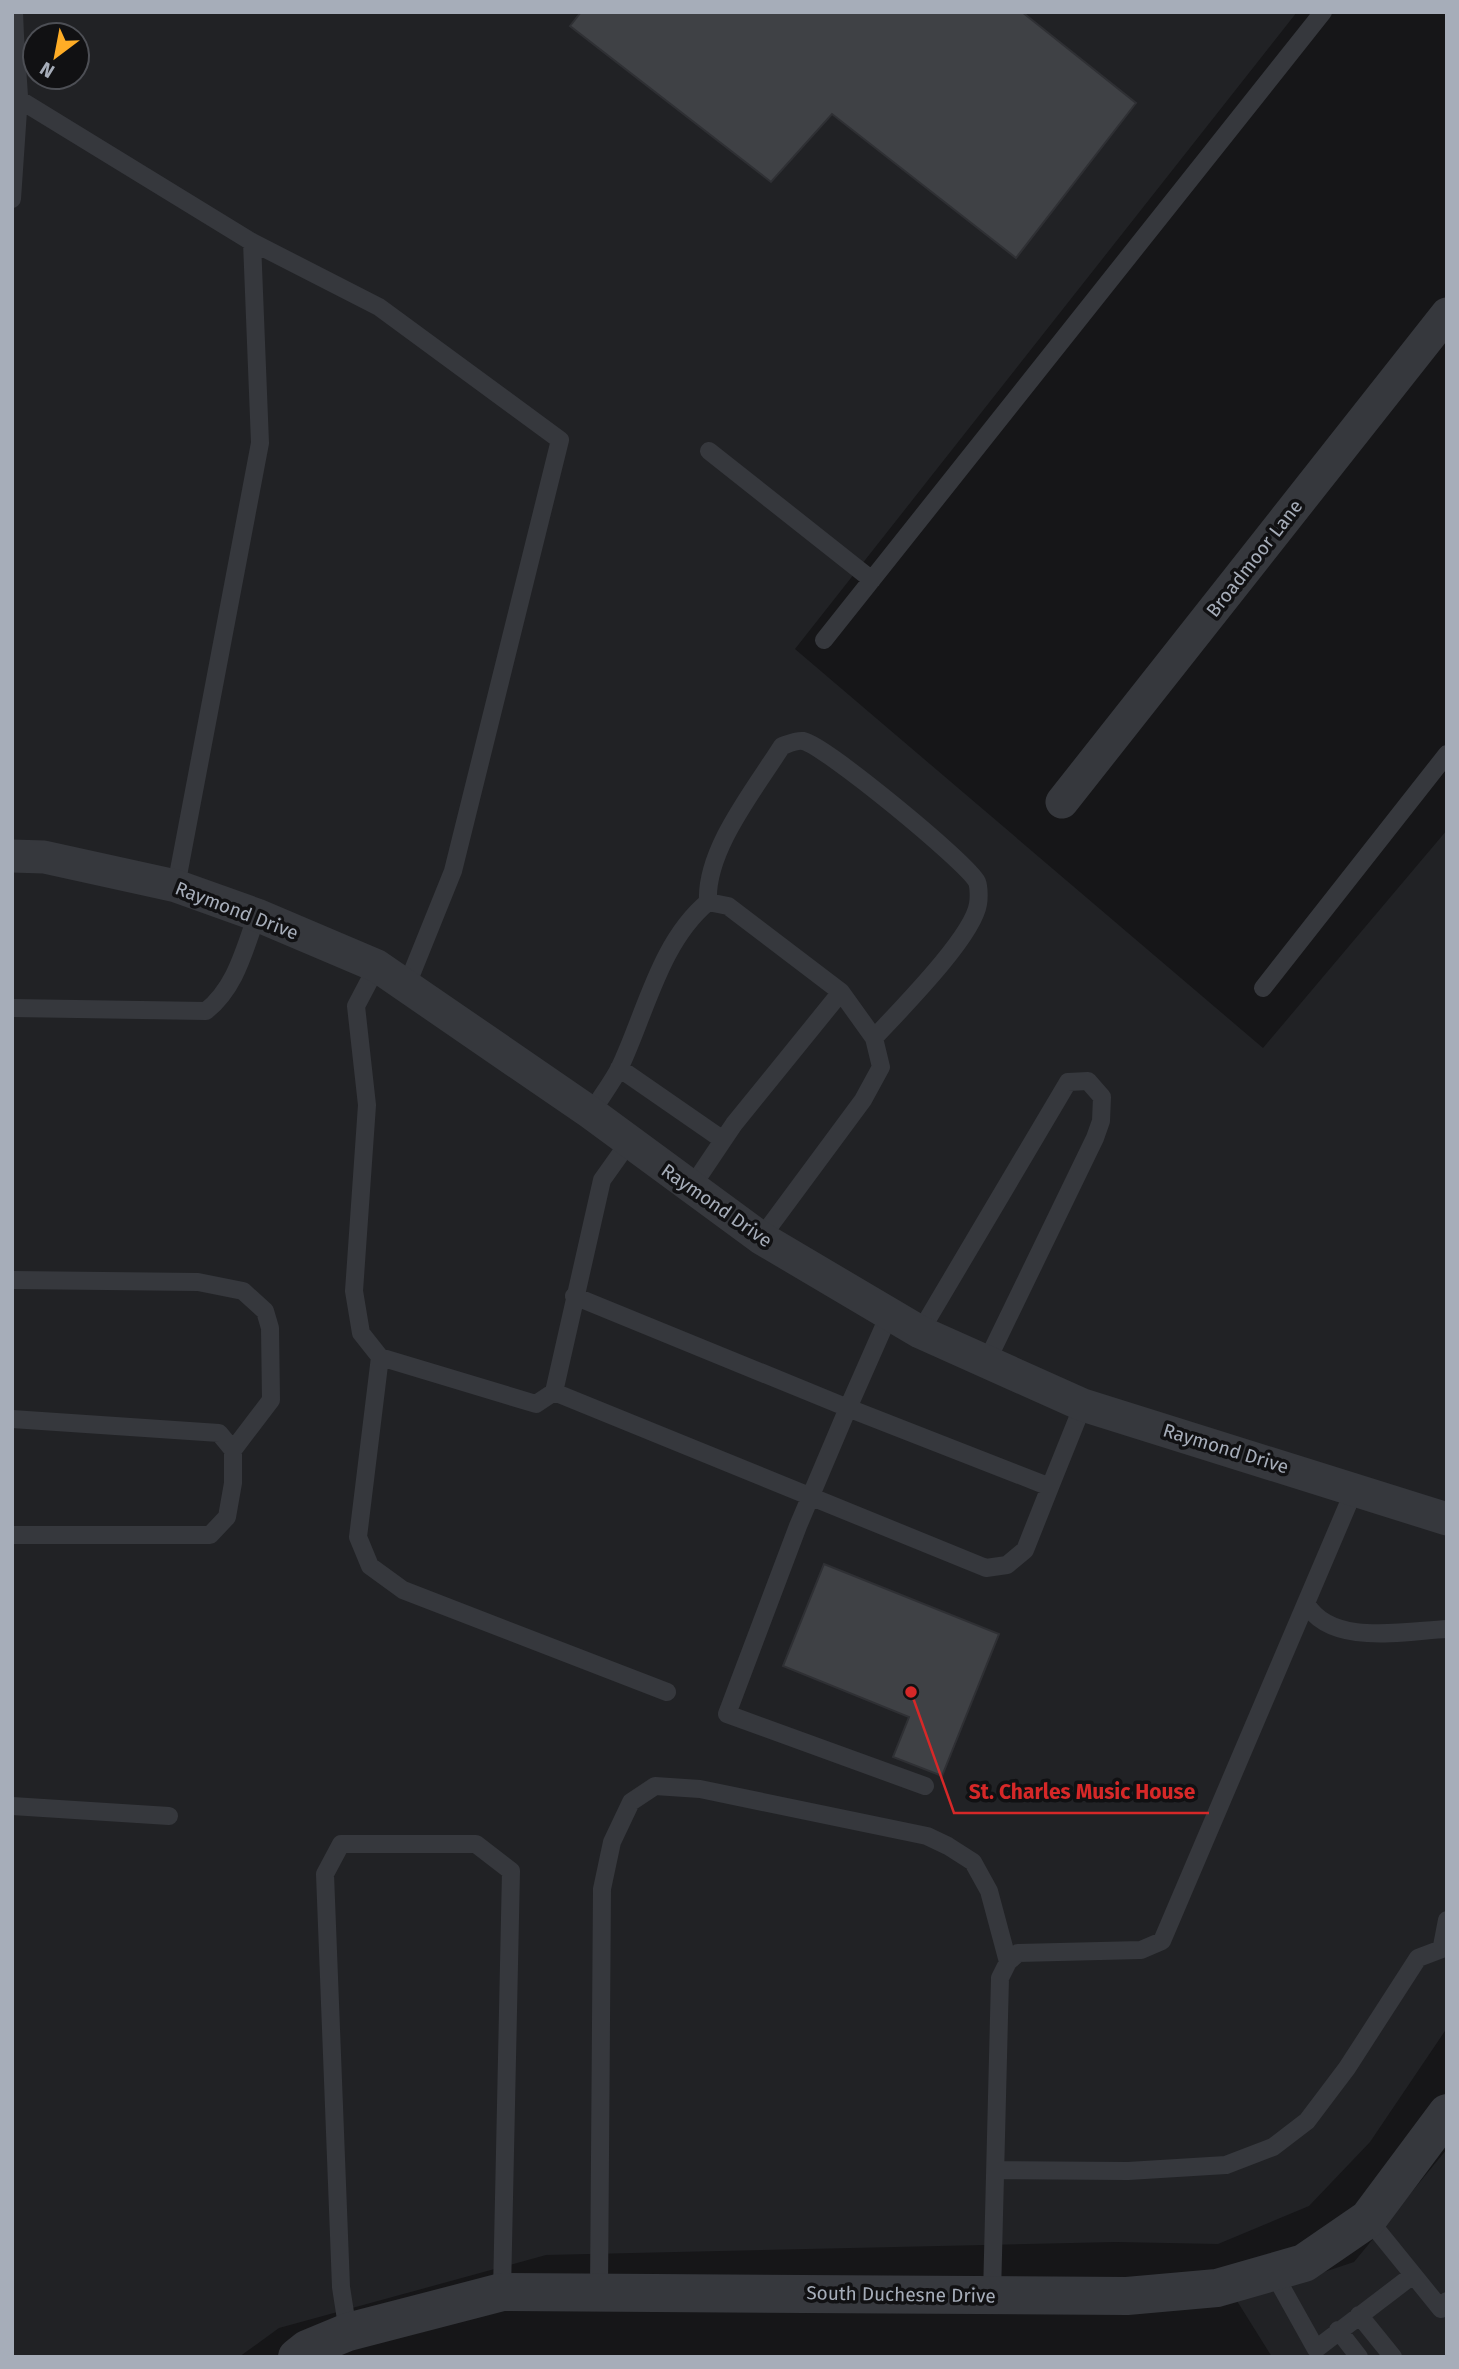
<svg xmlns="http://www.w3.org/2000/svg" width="1459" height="2369" viewBox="0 0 1459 2369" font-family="'Fira Sans',sans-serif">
<rect width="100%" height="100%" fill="#161618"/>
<!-- built -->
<path fill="#212225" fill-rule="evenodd" d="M12,12H1297L795,649L1263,1048L1447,830V2028L1370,2142L1309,2206L1218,2244L1116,2242L546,2255L279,2328L239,2357H12ZM35,35H77V77H35Z
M1447,2149V2357H1272L1237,2301L1354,2262Z"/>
<!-- building -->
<path fill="#3f4145" stroke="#2f3034" stroke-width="2" d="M581,12H1022L1136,103L1016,258L832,114L771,182L570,26Z
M824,1564L999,1634L942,1776L893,1757L909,1717L783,1666Z"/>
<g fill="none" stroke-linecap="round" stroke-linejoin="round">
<!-- service -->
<path stroke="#36383d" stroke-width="18" d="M14,12L15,36
M12,34L15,36L19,96L12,199
M12,95L252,242L260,443L176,886
M252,242L379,307L560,440L453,871L407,985
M709,451L872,580
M824,640L1323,12
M708,902C705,850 755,789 782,746C788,744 797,740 803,741C823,744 968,863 977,882C979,887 979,899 978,904C973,937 899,1011 874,1038
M377,966L356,1006L367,1105L354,1291L361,1333L380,1357L536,1404L554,1392L602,1180L629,1142
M1263,988L1447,754
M12,1008L206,1011C236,987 244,950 257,915
M619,1068L723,1140
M591,1113C600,1098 612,1083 620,1067C646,1012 660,942 708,902L728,906L841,992L874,1038L881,1067L863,1100L761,1238
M691,1188L734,1124L841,992
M12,1280L198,1282L243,1291L265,1311L270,1328L271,1400L233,1450
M574,1296L848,1408L889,1315
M920,1332L1068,1082L1088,1081L1102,1097L1101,1121L1095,1138L986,1363
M380,1357L358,1537L370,1566L403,1590L667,1692
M554,1392L986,1568L1007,1565L1025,1550L1050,1487L848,1408L798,1526L727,1714L925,1786
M12,1419L219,1433L233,1450V1483L227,1517L210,1535H12
M1050,1487L1083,1405
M1306,1603C1330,1647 1405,1631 1447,1629
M12,1806L169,1816
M1442,1946L1447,1920
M996,2170L1128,2171L1226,2165L1273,2147L1307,2121L1347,2068L1418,1958L1447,1947
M1368,2219L1441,2309L1447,2301
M1273,2272L1316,2349L1413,2275
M599,2290L602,1889L612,1842L631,1802L655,1786L700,1789L927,1836L948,1846L973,1862L989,1891L1008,1962
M992,2295L1000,1978L1008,1962L1018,1953L1141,1950L1162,1941L1355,1488
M1359,2315L1393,2357
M1338,2330L1359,2357
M348,2332L341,2287L325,1874L341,1844H476L511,1871L502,2292"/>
<!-- minor -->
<path stroke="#36383d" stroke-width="33" d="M1062,802L1447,314
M12,856L44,857L176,886L257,915L377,966L591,1113L761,1238L920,1332L1083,1405L1447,1519"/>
<!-- tertiary -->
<path stroke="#36383d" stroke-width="38" d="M297,2357L307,2349L348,2332L502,2292L1127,2296L1217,2288L1304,2263L1368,2219L1447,2113"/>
</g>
<g text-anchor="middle" stroke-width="7" stroke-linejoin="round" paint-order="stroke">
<!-- street labels -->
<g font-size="19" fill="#a6adb9" stroke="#111113">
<text transform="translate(1254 558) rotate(-52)" y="7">Broadmoor Lane</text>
<text transform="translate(237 910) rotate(21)" y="7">Raymond Drive</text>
<text transform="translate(717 1205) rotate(35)" y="7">Raymond Drive</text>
<text transform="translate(1226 1448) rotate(17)" y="7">Raymond Drive</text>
<text transform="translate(901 2294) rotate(1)" y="7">South Duchesne Drive</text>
</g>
</g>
<!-- callouts -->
<path fill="none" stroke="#d62828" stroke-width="2.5" d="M911 1692L954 1813H1209"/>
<circle fill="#d62828" stroke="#111113" stroke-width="2.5" cx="911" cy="1692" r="7"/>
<g font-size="21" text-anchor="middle" font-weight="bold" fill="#d62828" stroke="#111113" stroke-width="7" stroke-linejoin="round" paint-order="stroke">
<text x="1082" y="1799">St. Charles Music House</text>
</g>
<!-- border -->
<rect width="1459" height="2369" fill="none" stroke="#a6adb9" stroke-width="28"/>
<!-- north arrow -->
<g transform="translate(56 56) rotate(212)"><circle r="33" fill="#111113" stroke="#4d4f55" stroke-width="2"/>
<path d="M0-5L12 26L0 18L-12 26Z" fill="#ffad26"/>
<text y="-10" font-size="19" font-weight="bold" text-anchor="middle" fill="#a6adb9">N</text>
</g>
</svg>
